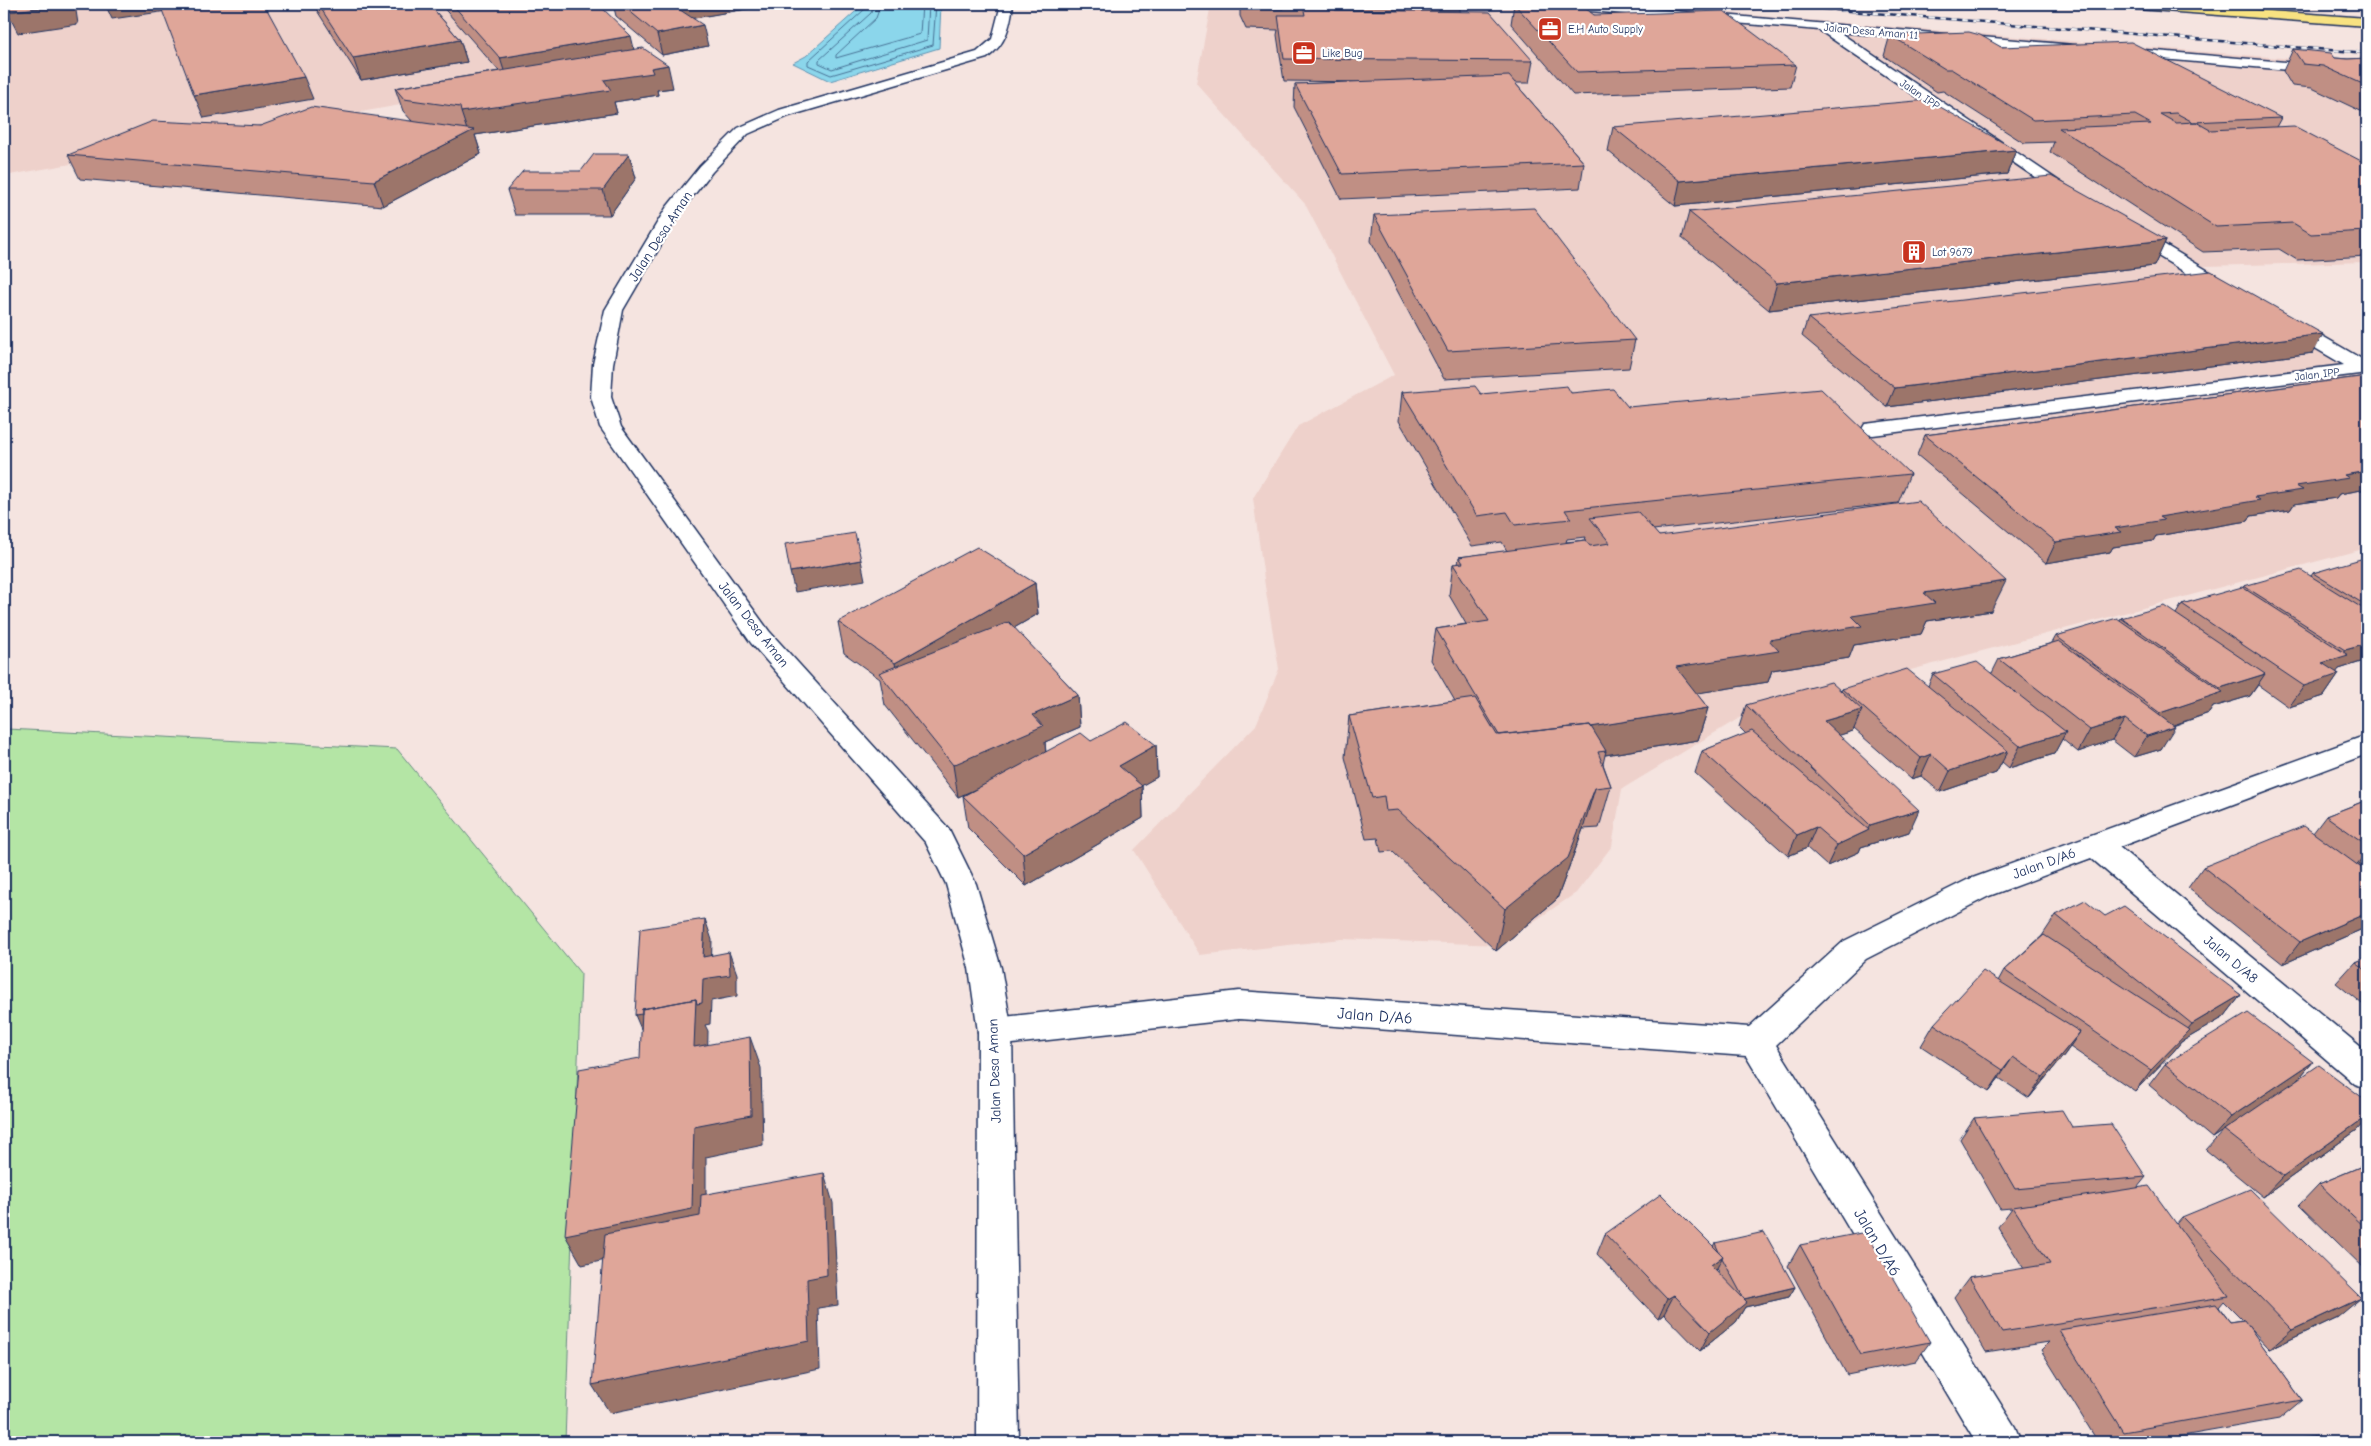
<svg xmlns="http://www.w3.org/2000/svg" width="2371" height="1446" viewBox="0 0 2371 1446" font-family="'Comic Neue',sans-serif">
<rect width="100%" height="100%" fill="#f5e4e0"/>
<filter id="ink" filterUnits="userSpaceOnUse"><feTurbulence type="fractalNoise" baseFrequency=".02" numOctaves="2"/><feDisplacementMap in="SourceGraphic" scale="10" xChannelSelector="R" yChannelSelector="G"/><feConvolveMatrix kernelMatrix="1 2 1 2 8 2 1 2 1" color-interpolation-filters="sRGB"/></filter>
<g filter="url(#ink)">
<!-- built -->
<path fill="#eed1cb" d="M4,4H639L600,13L641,62L4,176Z
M1211,4H1610L2367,65V262L2204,266L2367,360V548L1746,714L1622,789L1612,846L1576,893L1499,945L1342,939L1200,955L1134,850L1256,725L1279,669L1265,586L1253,498L1298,426L1394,375L1305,204L1196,83Z"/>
<!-- green -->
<path fill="#b4e5a5" stroke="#688a82" d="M4,723L7,729L397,749L581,974L565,1442H4Z"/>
<!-- water -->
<path fill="#8bd6eb" stroke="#5e93b3" d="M864,4H941L939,48L830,81L793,63L806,56Z"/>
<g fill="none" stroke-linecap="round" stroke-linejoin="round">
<!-- shore -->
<path stroke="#487296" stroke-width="1" d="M867,4L865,9L808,61V65L831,75L933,45L936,4
M874,4L871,13L819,60V63L832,69L927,40L929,4
M881,4L876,18L836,55V58L920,34L922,4"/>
<defs>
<path id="street" d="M1548,4H1594L2086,46L2088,49L2081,53L1839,32L2081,196L2079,199H2067L1819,30L1554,8Z
M2121,48L2367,69V77L2116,55L2114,52L2116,49Z
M2129,226L2135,227L2235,287L2238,291L2235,295H2223L2123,235L2120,231L2123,227Z
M2286,317L2293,319L2367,362V373L1873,435L1865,434L1862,429L1865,424L1873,423L2344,365L2279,327L2277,323L2279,319Z
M2367,735V754L2119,847L2367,1052V1088L2355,1084L2091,858L1989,896L1866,959L1776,1045L2015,1427L2021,1442H1976L1746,1056L1239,1019L995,1046L983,1042L978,1032L983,1022L995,1018L1239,991L1749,1027L1844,941L1967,880Z"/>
<path id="secondary" d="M1001,4H1013C1010,27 1006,44 987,58L789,116L748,134L712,172L679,214L623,310L613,364L611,397L621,427L769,631L949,829L976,884L1001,968L1012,1032L1019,1442H977L978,1032L969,968L946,884L926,843L751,643L600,427L591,397L593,364L605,310L666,208L700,166L738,128L779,110L977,52L992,39Z"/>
<path id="highway" d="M2117,4H2169L2367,18V26L2123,8Z"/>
</defs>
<!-- street casing -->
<use href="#street" stroke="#1b2f5e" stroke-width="3"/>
<!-- secondary casing -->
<use href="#secondary" stroke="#1b2f5e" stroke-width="3"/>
<!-- highway casing -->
<use href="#highway" stroke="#1b2f5e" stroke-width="3"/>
<!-- street -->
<use href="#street" fill="#fff" fill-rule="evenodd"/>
<!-- secondary -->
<use href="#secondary" fill="#fff" fill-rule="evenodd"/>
<!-- highway -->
<use href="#highway" fill="#f8e281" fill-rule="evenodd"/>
<defs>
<path id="rail" d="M1764,4L2367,53"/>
</defs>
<!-- rail casing -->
<use href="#rail" stroke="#1b2f5e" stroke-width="2.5"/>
<!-- rail -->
<use href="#rail" stroke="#fff" stroke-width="2" stroke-dasharray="5.5" stroke-linecap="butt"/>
</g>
<!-- wall -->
<path fill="#c08f84" stroke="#1b2f5e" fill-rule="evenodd" d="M313,4H429L460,40L467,62L361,80L316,9Z
M440,4H601H598L635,49L673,88L657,90L658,95L614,102L617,113L475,135L481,154L383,206L80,179L68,155L260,126L412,121L403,111L395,88L499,71Z
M613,4H775L693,18L708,46L662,55L616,16Z
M1240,4H1460V11L1533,61L1529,83H1515L1584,163L1580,188L1341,199L1294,107L1295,84L1363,82L1284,81L1277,35L1278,30L1246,29L1240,16Z
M1514,4L1594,15L1796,65L1790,87L1573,95L1511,24Z
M1890,35L2001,47L2281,118L2276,127L2367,164V256L2297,260L2279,249L2203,252L2050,152L2054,142L2024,143L1943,91L1937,92L1884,56Z
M2293,49L2335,58L2348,59L2367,58V114L2312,88L2292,86L2283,71Z
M1613,127L2016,150L2007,174L1675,206L1608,151Z
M629,154L636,178L610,215H515L507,190L581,171Z
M1689,212L2166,240L2154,266L1769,310L1682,238Z
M1374,215L1635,340L1629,368L1444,379L1371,241Z
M1808,318L2313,353L1887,407L1802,336Z
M2367,376V489L2339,494L2336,498L2294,504L2290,510L2251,516L2248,521L2156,536L2153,541L2113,547L2110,552L2046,563L1917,455L1925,435Z
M1402,392L1481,394L1571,393L1628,407L1910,474L1898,503L1653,530L1659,536L1991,611L1927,621L1921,634L1854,645L1849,658L1772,670L1768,682L1696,693L1708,708L1698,740L1605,755L1603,764L1611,786L1599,828L1583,829L1557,899L1496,951L1392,851L1381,852L1378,838L1366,839L1345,757L1349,716L1455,701L1431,660L1436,629L1466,624L1449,595L1453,564H1458L1459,557L1507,551L1502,542L1472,546L1399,421ZM1586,537L1585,540L1566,542L1567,539Z
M2367,560V660L2339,669L2336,672L2339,674L2324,696L2289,707L2258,685L2250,696L2213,707L2209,713L2173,726L2161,749L2134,757L2112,740L2078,752L2062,739L2054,754L2009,768L2002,762L1996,773L1940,792L1921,776L1911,779L1854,729L1853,731L1839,735L1909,832L1861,847L1859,852L1827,866L1807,848L1788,856L1695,773L1702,751L1746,734L1739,727L1746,705L1841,691L1842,689L1928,686L1933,674L1992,673L1999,659L2052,643L2056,636L2120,620L2121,618L2176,614L2182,604L2243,588L2244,586L2311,576L2313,573Z
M1035,583L1038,614L1014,628L1078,695L1080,727L1045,742L1046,753L1091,741L1156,745L1157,777L1142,785L1143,818L1026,886L968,828L963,796L985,785L958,797L885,705L880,679L844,653L838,622Z
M2367,800V927L2283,964L2188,888L2203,867L2313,833L2326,816Z
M2056,915L2105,916L2241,995L2224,1017L2181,1042L2173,1052L2135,1091L2070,1047L2065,1054L2029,1098L1999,1078L1989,1091L1921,1046L1934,1024L1998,981L2004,970L2042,936Z
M2367,957V1008L2336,983L2355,962Z
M2313,1062L2298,1079L2357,1130L2263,1197L2206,1150L2224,1130L2212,1138L2149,1085L2165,1064Z
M1974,1118L2072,1127L2146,1177L2137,1188L2176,1224L2182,1217L2338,1317L2270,1349L2248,1326L2302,1400L2279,1419L2148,1442H2098L2041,1350L2049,1342L1986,1352L1954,1297L1969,1277L2024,1269L1998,1227L2012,1208L2000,1209L1960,1139ZM2224,1301L2243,1320L2230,1322L2219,1307Z
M2367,1164V1271L2299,1205L2319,1184Z
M1605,1234L1713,1246L1715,1243L1795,1287L1789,1297L1745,1307L1736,1322L1700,1351L1664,1314L1658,1319L1597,1254ZM1717,1268L1721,1276L1716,1271Z
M1800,1245L1930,1342L1916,1361L1847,1375L1788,1266Z"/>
<!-- shaded-wall -->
<path fill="#9c746b" stroke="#1b2f5e" d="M68,4H75L78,24L18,33L7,12Z
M105,4H165L167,11L112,19Z
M668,4H775L672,22Z
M703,25L708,46L662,55L657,34Z
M631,36L636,57L507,80L500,58Z
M460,40L467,62L361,80L353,58Z
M668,65L673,88L657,90L658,95L614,102L617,113L475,135L481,154L383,206L374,181L468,133L461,112L604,80L651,68Z
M304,77L313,99L204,118L194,95Z
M2016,150L2007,174L1675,206L1680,181Z
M629,154L636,178L610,215L603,190Z
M2166,240L2154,266L1769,310L1777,283Z
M2323,334L2313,353L1887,407L1895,388Z
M2367,471V489L2339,494L2336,498L2294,504L2290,510L2251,516L2248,521L2156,536L2153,541L2113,547L2110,552L2046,563L2056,542L2159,517L2255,497L2296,486L2344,475Z
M861,560L865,580L795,592L790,572Z
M2006,581L1991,611L1927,621L1921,634L1854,645L1849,658L1772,670L1768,682L1666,698L1676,667L1852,616L1924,593Z
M1035,583L1038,614L901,694L895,663Z
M2367,644V660L2339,669L2334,676L2339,674L2324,696L2289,707L2304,686L2322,663L2340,658L2345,650Z
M2265,674L2250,696L2213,707L2209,713L2147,734L2160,713L2216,694L2220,688Z
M1078,695L1080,727L1045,742L1046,758L958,797L953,765L1033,715Z
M1708,708L1698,740L1605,755L1606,751L1502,741Z
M1862,710L1853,731L1815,743L1824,721Z
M2125,719L2112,740L2078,752L2090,730Z
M2175,727L2161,749L2134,757L2147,736Z
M2066,732L2054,754L2009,768L2020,746Z
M1156,745L1157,777L1120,798L1119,766Z
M2008,751L1996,773L1940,792L1950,771Z
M1931,754L1921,776L1911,779L1921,758Z
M1142,786L1143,818L1026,886L1023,854Z
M1595,788L1583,829L1557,899L1496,951L1505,909Z
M1919,810L1909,832L1861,847L1859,852L1827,866L1837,845L1867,831L1870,825Z
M1816,827L1807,848L1788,856L1797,835Z
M2367,852V855L2357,868L2353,869Z
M2367,913V927L2283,964L2300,942Z
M705,919L712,940L711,978L729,952L737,974V996L711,1001L710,1024L705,1025L708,1031L707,1078L644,1036L635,1015L703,957Z
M2241,995L2224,1017L2181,1042L2173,1052L2135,1091L2151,1070L2175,1045L2192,1024Z
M2080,1032L2065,1054L2029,1098L2043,1077Z
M750,1037L761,1068L763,1145L706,1157V1239L582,1265L565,1235Z
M2013,1057L1999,1078L1989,1091L2003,1070Z
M2313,1062L2294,1084L2212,1138L2231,1117Z
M2367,1116V1119L2357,1130L2263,1197L2283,1176Z
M824,1173L833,1203L838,1305L818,1308L820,1369L610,1413L592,1385L807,1279Z
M1723,1256L1713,1276L1711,1265Z
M1795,1287L1789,1297L1745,1307L1736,1322L1700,1351L1710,1332L1744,1299Z
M1674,1295L1664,1314L1658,1319L1667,1299Z
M2361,1298L2338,1317L2270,1349L2292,1330Z"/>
<!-- building -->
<path fill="#dfa699" stroke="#1b2f5e" d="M7,4H68L7,12Z
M203,4H264L304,77L194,95L162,10Z
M318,4H429L460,40L353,58Z
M452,4H598L631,36L500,58Z
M621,4H671L703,25L657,34Z
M1244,4H1460V6H1334L1335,10L1490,12L1533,61L1284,59L1278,15H1305L1303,6H1282L1283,9L1246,8Z
M1514,4H1580L1594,15L1724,11L1796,65L1577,72Z
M1969,32L1980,35L2001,47L2131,42L2281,118L2193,122L2176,113L2160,114L2176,123L2196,122L2210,130L2294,126L2367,164V231L2311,234L2293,223L2216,227L2059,128L2151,124L2135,115L2033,120L1951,69H1945L1890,35Z
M643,48L668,65L651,68L653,73L604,80L611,90L461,112L460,107L404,99L395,88Z
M2293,49L2331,53L2335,58L2348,59L2367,58V86L2323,66L2303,64Z
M1509,76L1584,163L1342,174L1295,84Z
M1928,100L2016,150L1680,181L1613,127Z
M311,107L474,130L374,181L68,155L153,121L260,126Z
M594,154H629L603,190H507L523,171H581Z
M2051,176L2166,240L1777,283L1689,212Z
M1534,208L1635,340L1448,351L1374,215Z
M2211,271L2323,334L1895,388L1808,318Z
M2367,376V471L2344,475L2349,478L2296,486L2303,490L2255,497L2260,500L2159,517L2164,520L2115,528L2121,532L2056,542L1925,435Z
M1475,386L1481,394L1567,386L1571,393L1613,389L1628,407L1821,389L1910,474L1565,510L1571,519L1515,525L1507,512L1477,516L1402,392Z
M1918,501L2006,581L1924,593L1935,603L1852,616L1862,626L1769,640L1779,651L1676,667L1708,708L1591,727L1590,725L1499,735L1436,629L1489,621L1453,564L1463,563L1459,557L1585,540L1590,546L1610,543L1590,518L1638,512L1659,536Z
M855,533L861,560L790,572L785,544Z
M977,547L1035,583L895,663L838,622Z
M2364,558L2367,560V606L2313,573Z
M2301,570L2367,611V644L2345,650L2244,586Z
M2242,587L2348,655L2322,663L2339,674L2304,686L2182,604Z
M2164,606L2265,674L2220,688L2121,618Z
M2117,618L2223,692L2160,713L2056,636Z
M1009,622L1078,695L1033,715L1043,726L953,765L879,673Z
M2059,641L2175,727L2147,736L2125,719L2090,730L1999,659Z
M1977,662L2066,732L2020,746L1933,674Z
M1907,669L2008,751L1950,771L1931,754L1921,758L1842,689Z
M1831,682L1862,710L1824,721L1919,810L1870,825L1746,705Z
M1475,698L1497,735L1590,725L1606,751L1598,752L1611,786L1595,788L1568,858L1505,909L1398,810L1386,811L1384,796L1372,798L1349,716Z
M1127,722L1156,745L1119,766L1142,786L1023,854L963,796L1081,733L1091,741Z
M1752,731L1869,830L1837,845L1816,827L1797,835L1702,751Z
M2367,800V845L2326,816Z
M2304,826L2367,872V913L2300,942L2203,867Z
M2085,900L2105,916L2124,906L2241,995L2192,1024L2056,915Z
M705,919L703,957L729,952L730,975L703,979L702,1003L697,1004L696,999L642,1009V1014L635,1015L640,929Z
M2044,935L2190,1030L2151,1070L2004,970Z
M2367,957V971L2355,962Z
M1983,971L2080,1032L2043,1077L2013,1057L2003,1070L1934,1024Z
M696,999L694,1047L750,1037L751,1115L694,1126L692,1209L565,1235L579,1069L640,1058L642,1009Z
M2248,1013L2313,1062L2231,1117L2165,1064Z
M2319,1065L2367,1101V1116L2283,1176L2224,1130Z
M2062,1110L2072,1127L2111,1124L2146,1177L2015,1189L1974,1118Z
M2367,1164V1229L2319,1184Z
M824,1173L827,1275L807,1279L809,1341L592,1385L605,1234L700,1216L701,1195Z
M2149,1186L2229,1296L2002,1332L1969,1277L2050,1264L2013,1207Z
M2250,1189L2361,1298L2292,1330L2182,1217Z
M1661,1194L1723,1256L1711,1265L1747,1302L1710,1332L1674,1295L1667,1299L1605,1234Z
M1764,1232L1795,1287L1744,1299L1722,1258L1723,1256L1719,1252L1715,1243Z
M1866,1232L1930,1342L1861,1355L1800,1245Z
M2216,1304L2230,1322L2244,1320L2302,1400L2123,1432L2059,1330Z
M2317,1436L2322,1442H2276Z"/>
</g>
<!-- icons -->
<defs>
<symbol id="office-square" viewBox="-11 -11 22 22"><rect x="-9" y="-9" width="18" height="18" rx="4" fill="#c8321e" stroke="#fff"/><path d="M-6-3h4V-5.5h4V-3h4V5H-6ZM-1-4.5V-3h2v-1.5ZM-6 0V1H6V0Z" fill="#fff"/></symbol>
<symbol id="building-square" viewBox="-11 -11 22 22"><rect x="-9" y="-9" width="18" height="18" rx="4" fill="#c8321e" stroke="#fff"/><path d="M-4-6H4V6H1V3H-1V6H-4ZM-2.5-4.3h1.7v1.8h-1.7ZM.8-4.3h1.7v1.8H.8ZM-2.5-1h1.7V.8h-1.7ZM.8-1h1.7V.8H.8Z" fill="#fff"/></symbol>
</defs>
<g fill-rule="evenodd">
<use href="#office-square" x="1536" y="15" width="28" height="28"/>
<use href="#office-square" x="1290" y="39" width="28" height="28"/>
<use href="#building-square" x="1900" y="238" width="28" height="28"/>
</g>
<g text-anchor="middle" stroke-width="4.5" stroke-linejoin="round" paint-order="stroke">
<!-- far-poi labels -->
<g font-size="11" fill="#1b2f5e" stroke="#fff" text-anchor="start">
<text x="1568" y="33">E.H Auto Supply</text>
<text x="1322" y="57">Like Bug</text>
<text x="1932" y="256">Lot 9679</text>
</g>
<!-- far-street labels -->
<g font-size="11" fill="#1b2f5e" stroke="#fff">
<text transform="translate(1871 31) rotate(5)" y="4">Jalan Desa Aman 11</text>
<text transform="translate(1920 94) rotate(34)" y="4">Jalan IPP</text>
<text transform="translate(2317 374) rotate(-7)" y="4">Jalan IPP</text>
</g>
<!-- street labels -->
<g font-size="14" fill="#1b2f5e" stroke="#fff">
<text transform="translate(660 236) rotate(-57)" y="5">Jalan Desa Aman</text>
<text transform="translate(754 624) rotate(52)" y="5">Jalan Desa Aman</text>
<text transform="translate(2044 863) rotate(-20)" y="5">Jalan D/A6</text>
<text transform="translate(2231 959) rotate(40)" y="5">Jalan D/A8</text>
<text transform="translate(994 1071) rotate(-92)" y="5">Jalan Desa Aman</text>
</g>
<!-- near-street labels -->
<g font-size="16" fill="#1b2f5e" stroke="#fff">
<text transform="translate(1375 1015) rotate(4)" y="6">Jalan D/A6</text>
<text transform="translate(1878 1242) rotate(59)" y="6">Jalan D/A6</text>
</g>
</g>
<!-- margin -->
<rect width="2371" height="1446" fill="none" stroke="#fff" stroke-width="20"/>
<rect x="10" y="10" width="2351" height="1426" fill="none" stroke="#1b2f5e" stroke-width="2" filter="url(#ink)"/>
</svg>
